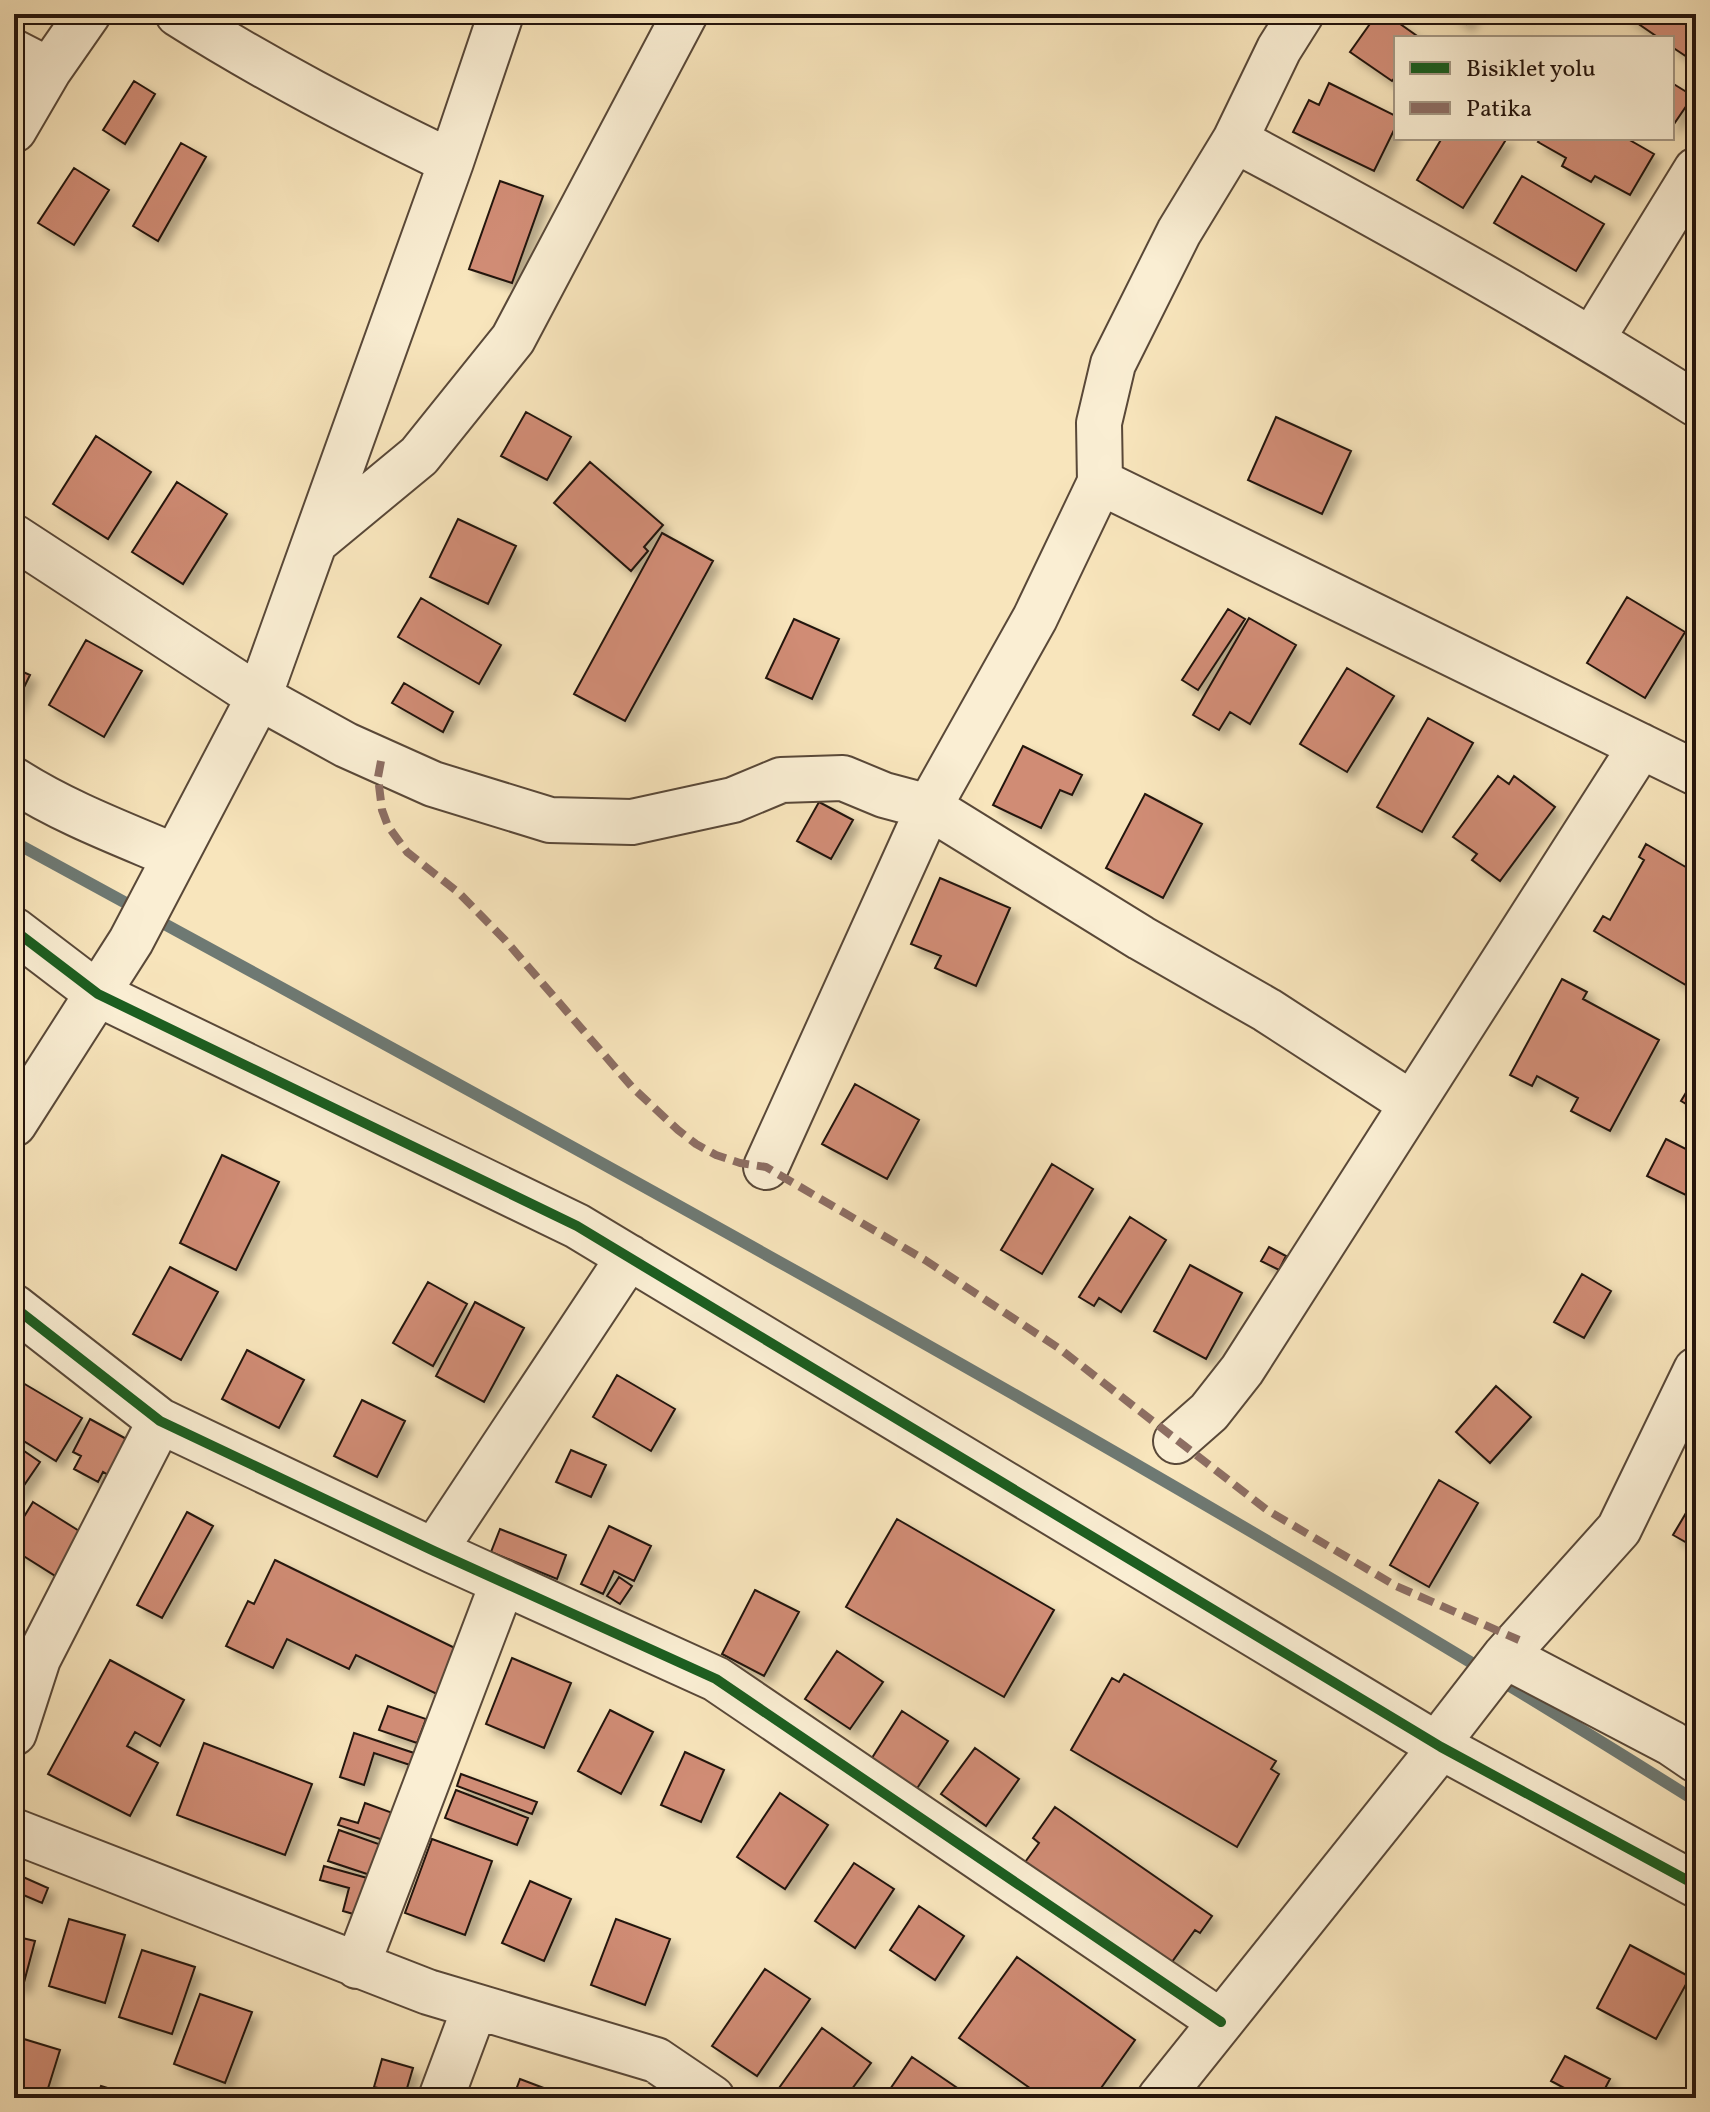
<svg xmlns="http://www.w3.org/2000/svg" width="1710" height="2112" viewBox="0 0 1710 2112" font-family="Vollkorn,serif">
<defs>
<filter id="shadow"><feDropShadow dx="7" dy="7" stdDeviation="4" flood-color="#0004"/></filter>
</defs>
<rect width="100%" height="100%" fill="#f8e5bc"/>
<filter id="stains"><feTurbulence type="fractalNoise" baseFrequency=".0025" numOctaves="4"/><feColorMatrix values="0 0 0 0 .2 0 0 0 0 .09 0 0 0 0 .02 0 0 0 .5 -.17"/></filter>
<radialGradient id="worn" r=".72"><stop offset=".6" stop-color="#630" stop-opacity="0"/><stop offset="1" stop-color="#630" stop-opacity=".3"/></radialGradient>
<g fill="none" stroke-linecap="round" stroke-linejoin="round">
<!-- stream -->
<path stroke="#6e7973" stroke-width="12" d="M14,842C581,1151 1150,1458 1696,1801"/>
</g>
<!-- building -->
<path fill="#d08c75" stroke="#24140c" stroke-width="2" filter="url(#shadow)" d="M1377,14H1386L1420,38H1396V76L1392,81L1350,52Z
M1451,14H1473L1466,24Z
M1624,14H1696V63L1672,47V38H1659Z
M134,81L155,94L125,144L103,130Z
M1329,83L1396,116V126L1374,171L1293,132L1309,100L1319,105Z
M1672,83L1693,96L1672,127Z
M1442,138H1507L1463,208L1417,180Z
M1541,138H1626L1654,154L1630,195L1595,176L1591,182L1562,166L1566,158L1538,142Z
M181,143L206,157L158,241L133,226Z
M74,168L109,190L74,245L38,223Z
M1522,176L1604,224L1576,271L1494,223Z
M500,181L543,196L512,283L469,269Z
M526,412L571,437L547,480L501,456Z
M1276,417L1351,451L1322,514L1248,480Z
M96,436L151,472L108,539L53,504Z
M590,462L663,525L644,547L648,551L631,571L554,503Z
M177,482L227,514L183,584L132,552Z
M458,519L516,546L488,604L430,577Z
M662,533L713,561L625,721L574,694Z
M1627,597L1685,632L1645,698L1587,663Z
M421,598L501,645L479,684L398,637Z
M1228,609L1245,619L1198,690L1182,680Z
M1249,618L1296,645L1250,724L1230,712L1219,730L1193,715Z
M794,619L839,639L812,699L766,678Z
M86,640L142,671L104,737L49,705Z
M14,668L30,675L14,708Z
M1347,668L1394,696L1347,772L1300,744Z
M404,683L453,712L443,732L392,703Z
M1428,718L1473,743L1422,832L1377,807Z
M1023,746L1082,775L1072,795L1060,790L1041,828L993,805Z
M1498,776L1509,784L1514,776L1555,807L1500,881L1472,860L1477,854L1453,837Z
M1145,794L1202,824L1163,898L1106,868Z
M819,802L853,820L831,859L797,841Z
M1646,844L1696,873V991L1594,931L1603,916L1610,920L1644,860L1639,857Z
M940,878L1010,908L976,986L935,968L941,956L911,944Z
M1562,979L1587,992L1583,999L1659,1040L1610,1131L1571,1111L1578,1098L1537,1076L1532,1086L1510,1075Z
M1696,1076V1110L1681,1101Z
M855,1084L919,1120L887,1179L822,1144Z
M1666,1139L1696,1154V1200L1647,1176Z
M222,1155L279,1182L236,1270L180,1243Z
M1052,1164L1093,1189L1042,1274L1001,1250Z
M1130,1217L1166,1240L1121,1312L1099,1298L1094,1306L1079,1297Z
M1269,1247L1286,1256L1279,1270L1261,1261Z
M1190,1265L1242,1293L1206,1359L1154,1331Z
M170,1267L218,1292L181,1360L133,1334Z
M1582,1274L1611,1291L1584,1338L1554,1322Z
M428,1282L467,1304L433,1366L393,1343Z
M475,1302L524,1328L484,1402L436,1376Z
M247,1350L304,1380L279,1428L222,1399Z
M617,1375L675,1409L651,1451L593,1417Z
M23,1383L82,1418L56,1461L14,1435V1397Z
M1496,1386L1531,1417L1490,1463L1456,1432Z
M362,1400L405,1421L377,1477L334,1456Z
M90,1419L130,1441L110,1476L103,1472L98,1482L74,1469L81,1456L73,1452Z
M14,1444L40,1462L14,1500Z
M571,1450L606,1465L591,1497L556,1482Z
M1439,1480L1478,1503L1429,1587L1390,1565Z
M1696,1496V1548L1673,1535Z
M33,1502L84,1534L57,1577L14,1550V1533Z
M187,1512L213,1526L162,1618L137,1605Z
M897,1519L1054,1610L1004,1697L846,1607Z
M609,1526L651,1546L634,1581L614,1571L603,1594L581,1584Z
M500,1529L566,1555L557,1579L491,1552Z
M275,1560L463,1652L441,1696L356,1655L349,1669L287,1639L273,1668L226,1646L248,1601L254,1604Z
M619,1577L632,1586L620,1604L607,1596Z
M755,1590L799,1612L764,1676L722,1654Z
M837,1651L883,1682L850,1729L805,1699Z
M512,1658L571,1683L544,1748L486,1724Z
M110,1660L184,1700L160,1746L135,1732L127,1746L158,1763L130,1816L48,1774Z
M1124,1674L1276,1761L1271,1769L1279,1774L1237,1847L1071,1750L1112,1678L1119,1682Z
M388,1706L426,1719L417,1743L379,1730Z
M610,1710L653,1732L621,1794L578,1771Z
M902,1711L948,1741L916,1790L870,1761Z
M354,1733L423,1756L419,1768L374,1753L364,1785L340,1777Z
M204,1743L312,1784L285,1855L177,1815Z
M975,1748L1019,1779L986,1826L941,1794Z
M685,1752L724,1770L701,1822L661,1805Z
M461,1774L537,1802L532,1814L457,1786Z
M456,1790L528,1818L517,1845L445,1818Z
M780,1793L828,1825L785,1889L737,1857Z
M365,1803L401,1816L392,1843L338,1825L341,1818L358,1823Z
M1055,1807L1212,1916L1200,1933L1195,1930L1169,1966L1023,1865L1039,1843L1033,1838Z
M339,1830L387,1847L376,1877L328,1861Z
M432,1839L492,1861L465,1935L405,1913Z
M854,1863L894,1889L855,1948L815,1921Z
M324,1866L378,1881L367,1918L343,1911L349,1888L320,1880Z
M14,1873L48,1888L42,1903L14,1891Z
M530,1881L571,1899L544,1961L502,1943Z
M919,1906L964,1936L935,1980L890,1950Z
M69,1919L125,1935L105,2003L49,1986Z
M616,1919L670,1939L645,2005L591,1985Z
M14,1936L35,1941L23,1986L14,1984Z
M1630,1945L1690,1977L1656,2039L1597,2008Z
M142,1950L195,1967L172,2034L119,2017Z
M1017,1957L1135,2040L1094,2098H1044L959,2038Z
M765,1969L810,1999L757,2076L712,2046Z
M200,1994L252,2012L225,2083L174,2064Z
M822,2028L871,2063L849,2093L844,2090L838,2098H792L779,2088Z
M14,2036L60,2050L45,2098H14Z
M1565,2056L1610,2079L1600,2098H1583L1551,2081Z
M912,2057L972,2098H884Z
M382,2059L413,2068L405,2095L374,2087Z
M520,2079L570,2098H513Z
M101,2086L140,2098H97Z"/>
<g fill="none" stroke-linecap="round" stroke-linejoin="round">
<defs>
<path id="minor" d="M178,14C266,70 358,117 451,162
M14,52L49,70
M14,130L49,70L88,14
M1235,140C1392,223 1546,310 1696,404
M1592,339L1696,170
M1100,482L1696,773
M14,537L259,697L346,745L433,784L550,820L632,822L733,800L781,780L843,778L884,795L929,807L1141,938L1267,1010L1412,1104
M315,542L419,456L513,339L685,14
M14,780C64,812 120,833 174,856
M14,930L98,994L577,1226L1441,1747L1696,1885
M14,1124L131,941L259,697L451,162L501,14
M766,1167L929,807L1035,618L1100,482L1099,423L1113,364L1179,232L1235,140L1279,49L1301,14
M14,1307L160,1421L434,1551L716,1679L1221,2022
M1176,1441L1209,1412L1242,1370L1641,746
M434,1551L629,1257
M1505,1656L1671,1743L1696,1760
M14,1733L38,1659L160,1421
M14,1831L428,1992L656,2060L712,2098
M357,1966L503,1582
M441,2098L475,2007
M1160,2098L1441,1747L1450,1727L1505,1656L1619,1529L1696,1370"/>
</defs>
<!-- minor casing -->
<use href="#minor" stroke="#594838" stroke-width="48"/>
<!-- minor -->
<use href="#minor" stroke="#faeed3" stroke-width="44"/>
<!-- quiet -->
<path stroke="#8d6e63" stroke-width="8" stroke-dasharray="16 8" stroke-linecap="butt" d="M381,761L378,777L382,810L388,826L407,852L459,893L505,940L632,1087L678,1130L696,1144L716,1155L740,1163L766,1167L925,1260L1060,1349L1267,1510L1396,1586L1519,1640"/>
<defs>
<path id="cycleway" d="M14,930L98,994L577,1226L1441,1747L1696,1885
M14,1307L160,1421L434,1551L716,1679L1221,2022"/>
</defs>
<!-- cycleway casing -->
<use href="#cycleway" stroke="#faeed3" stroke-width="15"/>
<!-- cycleway -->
<use href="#cycleway" stroke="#1b5e20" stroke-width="10"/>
</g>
<!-- margin -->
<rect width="1710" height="2112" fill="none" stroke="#f8e5bc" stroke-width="48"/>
<rect x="16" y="16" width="1678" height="2080" fill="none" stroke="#24140c" stroke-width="4"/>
<rect x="24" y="24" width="1662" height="2064" fill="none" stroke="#24140c" stroke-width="2"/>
<!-- legend -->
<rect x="1394" y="36" width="280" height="104" fill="#faeed3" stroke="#a49783" stroke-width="2"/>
<rect x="1410" y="62" width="40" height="12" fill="#1b5e20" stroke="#a49783" stroke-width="2"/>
<text x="1466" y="76" font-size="24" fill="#24140c">Bisiklet yolu</text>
<rect x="1410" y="102" width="40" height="12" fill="#8d6e63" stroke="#a49783" stroke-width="2"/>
<text x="1466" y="116" font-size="24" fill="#24140c">Patika</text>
<rect width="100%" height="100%" filter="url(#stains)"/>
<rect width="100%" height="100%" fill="url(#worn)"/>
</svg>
